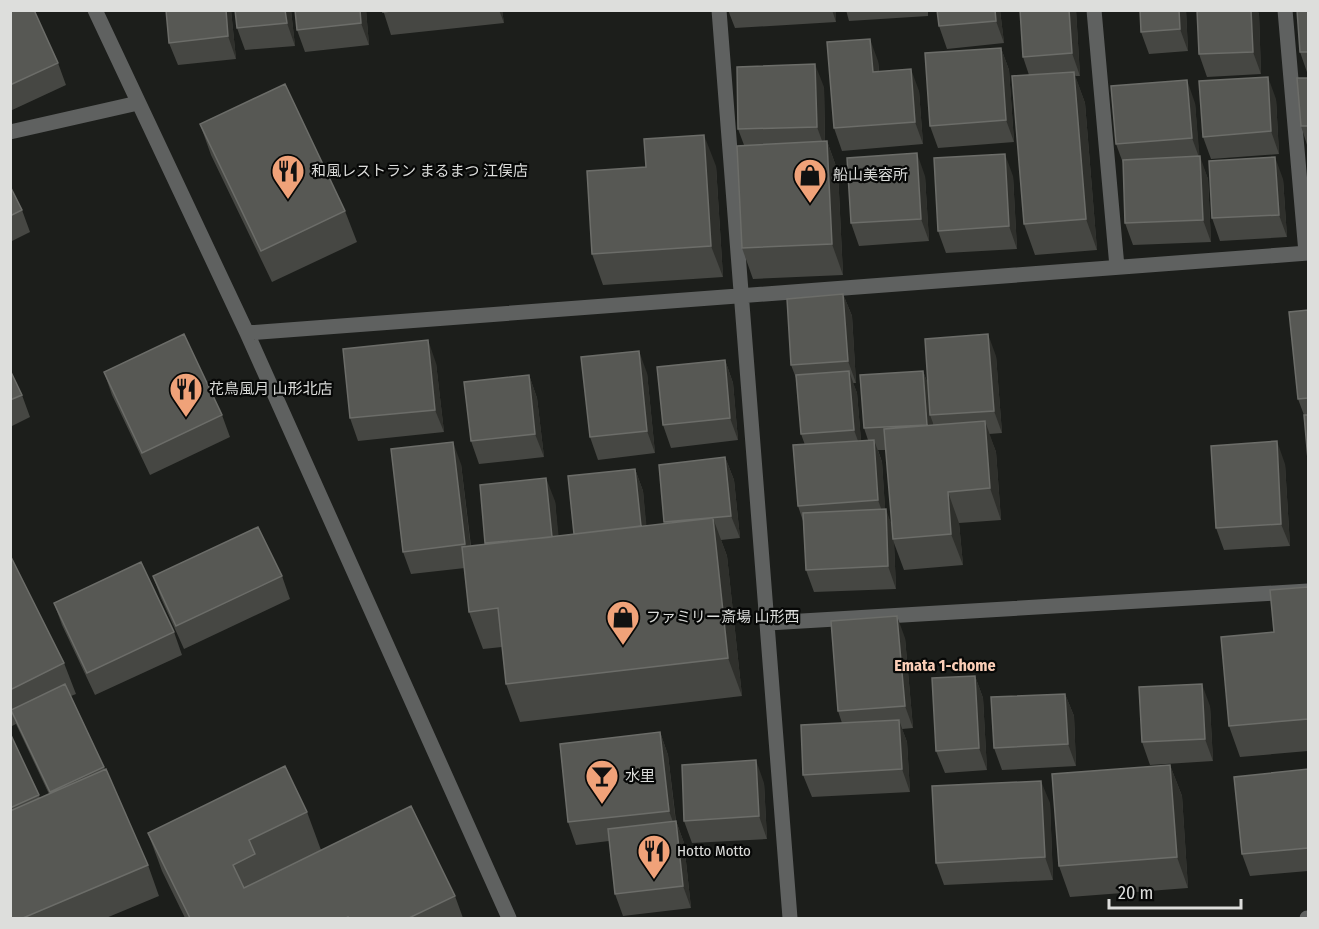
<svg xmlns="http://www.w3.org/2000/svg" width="1319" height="929" viewBox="0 0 1319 929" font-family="'Fira Sans Condensed','Noto Sans JP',sans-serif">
<rect width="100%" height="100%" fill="#1c1e1b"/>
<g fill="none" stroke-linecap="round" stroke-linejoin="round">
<!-- minor -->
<path stroke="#5f6160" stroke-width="15" d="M95,10L247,333L509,918
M719,10L790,918
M1094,10L1117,267
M1285,10L1306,253
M10,132L138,103
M247,333L1308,253
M768,623L1308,591
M1307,918H1308"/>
</g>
<!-- wall -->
<path fill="#464743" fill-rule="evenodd" d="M10,10L58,63L66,85L10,111Z
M166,10H231L236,59L178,65L169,43Z
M291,10L295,46L245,50L237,28Z
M366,10L369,45L305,52L297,30Z
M383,10H502L504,23L391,35Z
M728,10H836V22L735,28Z
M846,10H928V16L849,21Z
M1000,10L1004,43L947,49L939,26Z
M1020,10H1076L1080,76H1075L1085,103L1097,250L1035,255L1024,224L1029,75L1023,57Z
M1140,10H1186L1188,51L1149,54L1141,32Z
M1197,10H1257L1259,14L1261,74L1207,77L1199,54Z
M1308,10V75L1300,52Z
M1001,48L1009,70L1014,142L938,148L930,126Z
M878,61L879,71L919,91L923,144L842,151L834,128Z
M1308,78V148L1301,126Z
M824,87L825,141H827L838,172L843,275L753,279L742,248L744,145L738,129Z
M1276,99L1279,154L1211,159L1203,137Z
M1195,103L1199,156L1208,179L1211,242L1133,245L1125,223L1123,163L1116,144Z
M200,124L345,211L357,242L272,282L211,155Z
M716,166L723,277L603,285L592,254L646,167Z
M925,176L929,241L859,246L851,223Z
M1013,176L1017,249L946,253L938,231Z
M1283,179L1287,237L1220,241L1212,218Z
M10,186L22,210L30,232L10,242Z
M843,294L852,316L856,383H853L857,393L861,441L868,440L864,428L923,371L928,384L996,356L1002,433L989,434L996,452L1001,520L959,523L963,565L904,570L894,543L896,589L814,592L806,570L803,521L798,506L805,445L801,434L796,378L791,365ZM878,450H886L892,526L885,509L882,462Z
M1308,310V459L1304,415L1298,399Z
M725,360L733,383L738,440L671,448L663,425Z
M436,363L444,432L358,441L350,418Z
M10,370L22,395L30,417L10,427Z
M104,372L222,415L230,437L150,475L112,395Z
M647,373L655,453L598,460L590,437Z
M529,375L537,398L544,457L479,464L471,441Z
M725,457L734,480L740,538L721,540L727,556L742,696L520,722L506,684L502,647L483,649L469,612L465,568L411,574L403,552L461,464L471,546L486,544L480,485L555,501L558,536L574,534L635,469L643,491L646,526L665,524L664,522Z
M1285,464L1290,546L1224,550L1216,528Z
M10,555L64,663L76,694L71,696L104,767L148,865L159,896L106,918H10V733L40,798L49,794L16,724L10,727Z
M153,576H282L290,599L184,649L161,598Z
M1308,587V751L1240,757L1229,726L1274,632Z
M54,603L174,632L182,655L95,695L62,625Z
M905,638L913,728L902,729L907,742L910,792L812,797L803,775L842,723L838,711Z
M975,676L983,698L987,770L945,773L936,751Z
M1065,694L1074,716L1076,766L1002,770L994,748Z
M1210,706L1213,761L1150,765L1142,742Z
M660,732L668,755L676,821L684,843L691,908L623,916L615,894L609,841L576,845L568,822Z
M1170,765L1182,796L1188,888L1070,897L1059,866Z
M1308,769V871L1250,876L1242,854Z
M764,783L767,839L692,843L684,821Z
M1050,803L1053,880L944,885L936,863Z
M307,812L321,850L264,878L455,896L463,918H185L162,871L148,833Z"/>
<!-- shaded-wall -->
<path fill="#2f302c" d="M226,10H231L236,59L228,36Z
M285,10H291L295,46L287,23Z
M360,10H366L369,45L361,23Z
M499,10H502L504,23Z
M832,10H836V22Z
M995,10H1000L1004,43L996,21Z
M1069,10H1076L1080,76L1072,53Z
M1179,10H1186L1188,51L1180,29Z
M1251,10H1257L1259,14L1261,74L1253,52Z
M870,39L878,61L881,94L873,72Z
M1001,48L1009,70L1014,142L1006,120Z
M815,64L824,87L825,149L817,127Z
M911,69L919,91L923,144L915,122Z
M1074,72L1085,103L1097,250L1086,219Z
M1268,77L1276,99L1279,154L1271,131Z
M1187,80L1195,103L1200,160L1192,138Z
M704,135L716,166L723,277L711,246Z
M827,141L838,172L843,275L832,244Z
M917,153L925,176L929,241L921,219Z
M1005,154L1013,176L1017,249L1009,226Z
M1200,156L1208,179L1211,242L1203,220Z
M1275,157L1283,179L1287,237L1279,215Z
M843,294L852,316L856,383L848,361Z
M988,334L996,356L1002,433L994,411Z
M428,340L436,363L444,432L435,410Z
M639,351L647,373L655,453L647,431Z
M725,360L733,383L738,440L730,418Z
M849,371L857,393L862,452L854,430Z
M923,371L931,393L930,415L933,423L935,447L927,425Z
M529,375L537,398L544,457L535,434Z
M985,421L996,452L1001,520L990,488Z
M874,440L882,462L886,522L878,500Z
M1277,441L1285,464L1290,546L1281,524Z
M453,442L461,464L473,567L465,544Z
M725,457L734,480L740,538L731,516Z
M635,469L643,491L649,550L641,527Z
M546,478L555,501L561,559L552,537Z
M948,492L959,523L963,565L951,534Z
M886,509L894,532L893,539L894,543L896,589L888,566Z
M713,518L727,556L742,696L728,658Z
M897,616L905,638L913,728L905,706Z
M975,676L983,698L987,770L979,748Z
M1202,684L1210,706L1213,761L1205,739Z
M1065,694L1074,716L1076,766L1068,744Z
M899,720L907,742L910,792L902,769Z
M660,732L668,755L677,833L669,811Z
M756,760L764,783L767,839L759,816Z
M1170,765L1182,796L1188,888L1177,857Z
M1041,781L1050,803L1053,880L1045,857Z
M676,821L684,843L691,908L683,886Z"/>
<!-- building -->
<path fill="#575854" stroke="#6c6d69" stroke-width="1.5" d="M10,10H34L58,63L10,85Z
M166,10H226L228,36L169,43Z
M235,10H285L287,23L237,28Z
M295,10H360L361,23L297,30Z
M383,10H400L383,12Z
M937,10H995L996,21L939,26Z
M1020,10H1069L1072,53L1023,57Z
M1140,10H1179L1180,29L1141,32Z
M1197,10H1251L1253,52L1199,54Z
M1297,10H1308V52H1300Z
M870,39L873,72L911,69L915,122L834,128L827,42Z
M1001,48L1006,120L930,126L925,53Z
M815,64L817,127L738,129L737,67Z
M1074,72L1086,219L1024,224L1012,76Z
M1268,77L1271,131L1203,137L1199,81Z
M1297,78H1308V126H1301Z
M1187,80L1192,138L1116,144L1111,86Z
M285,84L345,211L261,251L200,124Z
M704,135L711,246L592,254L587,171L646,167L644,139Z
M827,141L832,244L742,248L737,146Z
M917,153L921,219L851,223L847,158Z
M1005,154L1009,226L938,231L934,158Z
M1200,156L1203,220L1125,223L1123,160Z
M1275,157L1279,215L1212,218L1209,161Z
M10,186L22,210L10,216Z
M843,294L848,361L791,365L787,299Z
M1308,310V398L1298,399L1289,312Z
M184,334L222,415L142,453L104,372Z
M988,334L994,411L930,415L925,339Z
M428,340L435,410L350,418L343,349Z
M639,351L647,431L590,437L581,357Z
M725,360L730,418L663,425L657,367Z
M10,370L22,395L10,400Z
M849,371L854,430L801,434L796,375Z
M923,371L927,425L864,428L860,375Z
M529,375L535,434L471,441L464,382Z
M1304,415H1308V459Z
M985,421L990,488L948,492L951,534L893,539L884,429Z
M874,440L878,500L798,506L793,445Z
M1277,441L1281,524L1216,528L1211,446Z
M453,442L465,544L403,552L391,449Z
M725,457L731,516L664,522L659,465Z
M635,469L641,526L574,534L568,476Z
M546,478L552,537L485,543L480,485Z
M886,509L888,566L806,570L803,513Z
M713,518L728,658L506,684L498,608L469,612L462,547Z
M258,527L282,576L176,626L153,576Z
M10,555L64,663L10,690Z
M141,562L174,632L87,673L54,603Z
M1308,587V719L1229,726L1221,637L1274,632L1270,590Z
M897,616L905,706L838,711L831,621Z
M975,676L979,748L936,751L932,678Z
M65,684L104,767L50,792L11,710Z
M1202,684L1205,739L1142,742L1139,687Z
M1065,694L1068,744L994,748L991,697Z
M899,720L902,769L803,775L801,725Z
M660,732L669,811L568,822L560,744Z
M10,733L39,795L10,808Z
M756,760L759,816L684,821L682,765Z
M1170,765L1177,857L1059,866L1052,774Z
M285,766L307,812L249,840L255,854L233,865L244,888L411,806L455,896L409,918H349L348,917L346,918H190L148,833Z
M106,769L148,865L23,918H10V811Z
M1308,769V848L1242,854L1234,777Z
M1041,781L1045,857L936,863L932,786Z
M676,821L683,886L615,894L608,829Z"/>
<!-- icons -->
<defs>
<symbol id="restaurant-pin" viewBox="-11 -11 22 30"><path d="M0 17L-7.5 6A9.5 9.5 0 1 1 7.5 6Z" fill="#f0a279" stroke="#070807"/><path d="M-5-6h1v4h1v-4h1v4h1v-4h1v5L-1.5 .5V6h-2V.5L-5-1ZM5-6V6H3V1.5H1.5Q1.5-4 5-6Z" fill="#111"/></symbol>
<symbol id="shop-pin" viewBox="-11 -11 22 30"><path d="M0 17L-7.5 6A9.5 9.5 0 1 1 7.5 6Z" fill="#f0a279" stroke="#070807"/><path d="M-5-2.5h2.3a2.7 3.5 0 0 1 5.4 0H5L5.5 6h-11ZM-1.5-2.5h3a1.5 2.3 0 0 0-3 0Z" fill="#111"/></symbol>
<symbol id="bar-pin" viewBox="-11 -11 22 30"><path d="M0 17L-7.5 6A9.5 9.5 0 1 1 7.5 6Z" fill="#f0a279" stroke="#070807"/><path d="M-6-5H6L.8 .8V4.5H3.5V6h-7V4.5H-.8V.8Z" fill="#111"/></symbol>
</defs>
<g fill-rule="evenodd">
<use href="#restaurant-pin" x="269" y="152" width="38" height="52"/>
<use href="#shop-pin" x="791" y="156" width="38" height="52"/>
<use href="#restaurant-pin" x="167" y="370" width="38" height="52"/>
<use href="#shop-pin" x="604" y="598" width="38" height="52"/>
<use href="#bar-pin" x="583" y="757" width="38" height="52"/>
<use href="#restaurant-pin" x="635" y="832" width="38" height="52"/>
</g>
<g text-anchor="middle" stroke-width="4.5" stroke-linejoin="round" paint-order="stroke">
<!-- poi labels -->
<g font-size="15" fill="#dddedc" stroke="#070807" text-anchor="start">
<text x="311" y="176">和風レストラン まるまつ 江俣店</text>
<text x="833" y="180">船山美容所</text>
<text x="209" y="394">花鳥風月 山形北店</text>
<text x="646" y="622">ファミリー斎場 山形西</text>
<text x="625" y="781">水里</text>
<text x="677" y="856">Hotto Motto</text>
</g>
<!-- neighbourhood labels -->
<g font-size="16" font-weight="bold" fill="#fbceb7" stroke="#070807">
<text x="945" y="671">Emata 1-chome</text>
</g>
</g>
<!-- border -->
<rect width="1319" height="929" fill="none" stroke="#dddedc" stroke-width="24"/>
<!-- scale -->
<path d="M1109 899v9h132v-9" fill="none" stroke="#dddedc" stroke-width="3"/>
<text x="1118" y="899" font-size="18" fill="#dddedc" stroke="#070807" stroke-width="4.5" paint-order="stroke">20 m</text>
</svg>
